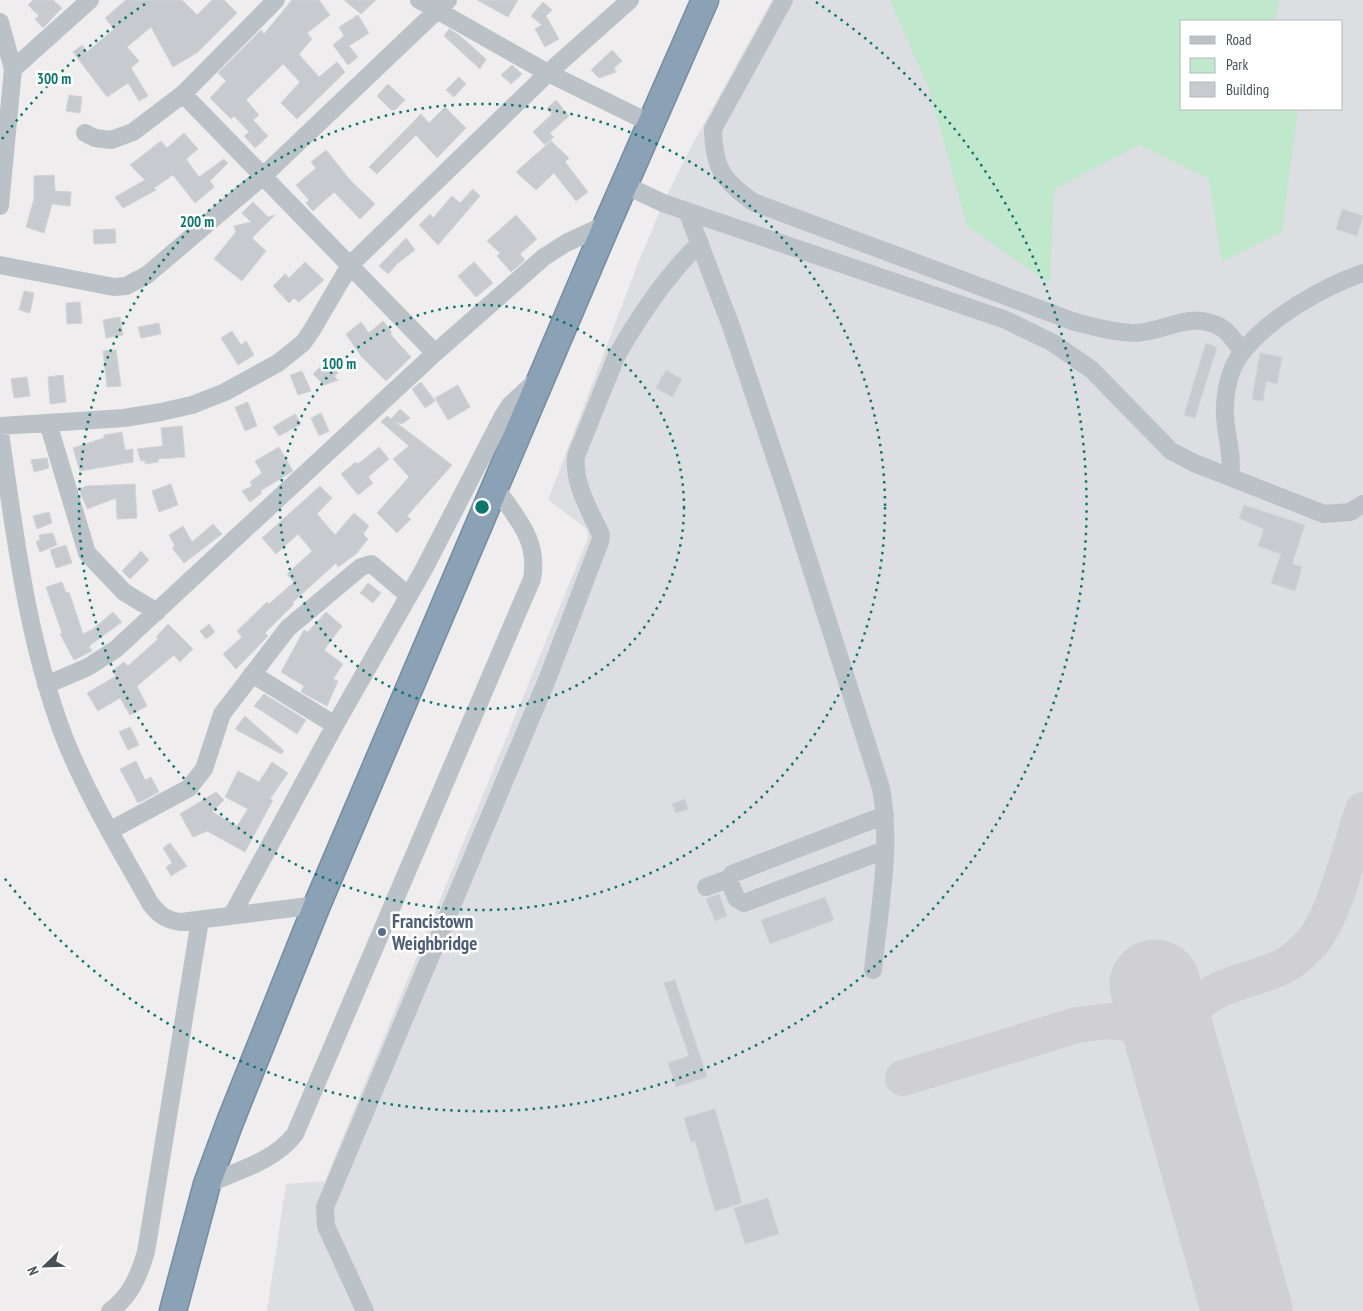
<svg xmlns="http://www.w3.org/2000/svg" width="1363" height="1311" viewBox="0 0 1363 1311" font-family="'PT Sans Narrow',sans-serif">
<rect width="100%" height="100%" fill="#efeded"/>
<!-- airport -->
<path fill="#dcdee1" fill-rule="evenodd" d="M772,0H1363V1311H267L286,1184L325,1181L588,538L587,529L548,500L637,266L663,203L689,151ZM1182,21H1342V109H1182Z"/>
<!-- green -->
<path fill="#c0e8cd" d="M890,0H1280L1274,21H1182V109H1298L1282,232L1222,262L1209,179L1140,145L1054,189L1050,284L967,226L930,92Z"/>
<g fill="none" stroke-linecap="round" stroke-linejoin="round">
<!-- taxiway -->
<path stroke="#d0d0d2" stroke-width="36" d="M903,1078L1077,1025L1110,1021L1130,1024L1140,1030L1151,1039L1182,1080
M1182,1080C1182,1064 1179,1047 1183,1031C1196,983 1248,984 1284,966C1295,960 1304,951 1313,941C1335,915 1351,845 1363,810"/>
<!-- runway -->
<path stroke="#d0d0d2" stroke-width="91" d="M1155,985L1247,1311"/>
</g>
<!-- building -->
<path fill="#c7cacf" stroke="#d1d3d7" d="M33,0H53L62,8L43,28L35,19L39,16L28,5Z
M126,0H182L197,15L212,0H224L237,13L198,52L173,67L151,27L127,47L139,61L131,68L148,96L139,101L128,83L107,97L73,52L82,45L87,52L114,29L105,18Z
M292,0H319L330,15L307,33L312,39L299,54L304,60L319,77L337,62L345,72L297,119L281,103L300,82L283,64L246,100L259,115L253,120L268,136L255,148L244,136L249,132L234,116L231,119L210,98L226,81L218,73L261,30L264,34Z
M344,0H376L361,14Z
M477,0H518L508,17Z
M543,2L552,10L546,16L559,39L545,47L535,29L542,25L531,16Z
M358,15L369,33L349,46L358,57L348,65L333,45L344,36L339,27Z
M449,29L459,35L486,59L480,69L444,36Z
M612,50L622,61L614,68L616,72L599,78L591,70Z
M512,65L522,74L511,84L501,75Z
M459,77L466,84L454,97L446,90Z
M388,84L405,100L395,110H391L377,96Z
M69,95L82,97L80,113L66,111Z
M556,100L569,116L550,133L554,137L545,145L533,132L552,114L547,108Z
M445,107L466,128L437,158L416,135L377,174L369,167L421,114L429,123Z
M184,133L198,149L186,159L199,177L224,159L228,163L210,181L214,187L195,203L173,175L154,188L156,190L123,208L115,197L145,180L130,165L161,141L167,148Z
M551,141L569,158L565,162L588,192L576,201L554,173L536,190L516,172Z
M326,150L351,181L375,204L360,219L334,192L313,211L306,203L309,200L296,185L316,168L311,162Z
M54,175L55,191L71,192L70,206L52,204L44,233L26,227L34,199V176Z
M473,189L480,196L438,245L419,225L430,214L433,218L452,196L460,203Z
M253,202L268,217L275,215L252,238L266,251L242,281L214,259L236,232L234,226L251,222L242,213Z
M1342,209L1363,216L1357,236L1336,229Z
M516,215L537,239L520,254L525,260L511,272L497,256L500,253L487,241Z
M115,229L116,243L94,244L93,230Z
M406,238L415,250L398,263L388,274L379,266Z
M305,262L324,280L299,302L294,298L289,303L273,286L285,274L289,278Z
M474,262L493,283L476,297L458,276Z
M24,291L34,293L30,313L19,310Z
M80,302L82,323L67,324L66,303Z
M120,317L123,335L106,338L103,320Z
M383,321L392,333L390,334L411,357L386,381L361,356L346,334L361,322L369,333Z
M159,323L161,334L141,338L138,327Z
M232,331L241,345L246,341L254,355L238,365L221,338Z
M1206,343L1217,347L1195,418L1184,415Z
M116,350L121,386L107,387L103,351Z
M1260,353L1282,357L1277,384L1266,381L1263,401L1252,399Z
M327,360L338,373L334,376L338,380L324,385L313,374Z
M666,370L682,379L672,397L656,388Z
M302,371L311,391L298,395L290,375Z
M63,375L66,402L50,404L48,377Z
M27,377L30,396L14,398L11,379Z
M421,382L435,401L425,408L412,389Z
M458,385L470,407L448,420L435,398Z
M248,402L257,426L245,431L235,407Z
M400,409L410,418L402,424L394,421L452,465L407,516L411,519L397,533L377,513L409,477L393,459L409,446L381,422L387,416L391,419Z
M321,413L329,431L319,436L311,418Z
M295,414L301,424L279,436L273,427Z
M182,426L185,457L158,459V462L145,464V460L141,461L137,449L163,446L161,428Z
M122,432L125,450L133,449V462L80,471L73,448L104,438V435Z
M279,447L293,471L260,491L262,493L250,502L242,491L252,486L250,482L262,473L255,461Z
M379,447L389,459L368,477L373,483L358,495L341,474L356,462L358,464Z
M47,458L49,468L34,472L31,460Z
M135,484L137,518L117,519L116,498L87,509L79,489L87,486Z
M171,484L178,505L159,512L152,491Z
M320,486L332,498L317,514L335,535L354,513L369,526L363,534L368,539L356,554L338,567L336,563L292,603L294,604L265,633L268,636L236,669L223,654L242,637L237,631L267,602L269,604L294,582L287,574L312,551L298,534L276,554L262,538Z
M1244,505L1305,525L1292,564L1302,567L1295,591L1271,583L1281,554L1258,546L1264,529L1239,518Z
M49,512L52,523L37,529L33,516Z
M213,524L222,534L184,563L172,548L175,546L169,535L183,526L192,542Z
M53,533L57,545L40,552L36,542L40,540L39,535Z
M66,545L72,563L56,568L50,550Z
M141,551L149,560L130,579L122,571Z
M62,582L66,593L69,592L83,634L93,629L113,612L122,622L89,646L92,651L74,660L60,634L62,633L46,587Z
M368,583L381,593L373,603L360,593Z
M326,612L342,626L324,650L343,664L333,679L338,681L327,706L301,692L304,686L281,672L304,630L308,632Z
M168,624L193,649L180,662L174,655L137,686L147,706L130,715L120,698L98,711L87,693L116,676L112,671L124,662L128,666L158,639L156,637Z
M209,624L215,632L206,639L200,631Z
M264,694L306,720L297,734L254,706Z
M245,716L284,751L281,754L235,729Z
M130,727L139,745L128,750L119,732Z
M136,761L145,780L151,777L159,792L138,803L120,769Z
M272,762L288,773L270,799L273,800L245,852L207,831L193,837L180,814L216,792L224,800L212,812L237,826L248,809L225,797L238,771L259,782Z
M685,799L688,809L676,813L672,804Z
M170,843L187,866L171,876L166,867L172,863L163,848Z
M719,894L727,916L715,921L706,899Z
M825,897L834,920L770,944L761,920Z
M675,980L707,1077L676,1087L668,1063L689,1056L664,983Z
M715,1109L742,1203L715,1211L695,1141L691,1142L684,1118Z
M768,1198L779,1234L745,1244L734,1208Z"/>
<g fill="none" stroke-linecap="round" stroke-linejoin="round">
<defs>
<path id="highway" d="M173,1311L207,1184L230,1122L317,905L607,224L705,0"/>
</defs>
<!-- highway casing -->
<use href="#highway" stroke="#768da1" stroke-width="29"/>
<!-- minor -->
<path stroke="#bac2c7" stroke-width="18" d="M419,0L548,73L652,124
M784,0L713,129C714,168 722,180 753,202L1075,322C1096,327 1115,333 1136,333C1166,331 1193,310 1222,328C1230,333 1237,345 1243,352
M0,22L13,69L0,206
M13,69L90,0
M183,94L435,353
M85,133L95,138L111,140L133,132L183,94L276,0
M625,185L663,203L1006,320L1053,343L1092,370L1171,451L1194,463L1324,514L1350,512L1363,504
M687,211L731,326L790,502L881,788C892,847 879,911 873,970
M0,265L114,287L126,286L147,275L262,177L448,0
M48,423L87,553L124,592L157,612
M0,426L124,418L161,412L192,405L225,392L278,363L303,343L312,330L350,265L548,73L630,0
M0,433C15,535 27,640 64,737C87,795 120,849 150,903C159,915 166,920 181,922L317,905
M1230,476C1234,452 1223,429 1225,405C1226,387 1231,366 1243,351C1271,317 1322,287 1363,273
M252,674L335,725
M46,685L88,667L116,649L435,353L544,257L566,243L607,224
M885,815L732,874L728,879L737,899L744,903L885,850
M111,830L189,788L204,769L222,714L288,628L361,567L371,564L375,567L409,596
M706,887L728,879
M232,915L335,725L424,569L503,416L510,405L537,380
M207,1184C237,1171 275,1161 295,1134L532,579C539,540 517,519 496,488
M110,1311C131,1296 139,1275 146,1252L200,920
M365,1311L326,1226L325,1207L547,680L600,542L601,535C590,511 573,483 576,456L616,357C639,316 666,276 700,243"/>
<!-- highway -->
<use href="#highway" stroke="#8aa1b6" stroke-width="26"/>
</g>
<!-- distance rings -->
<g fill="none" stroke="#0f766e" stroke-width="2.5" stroke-dasharray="2.5 5">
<circle cx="482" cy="507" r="202"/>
<circle cx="482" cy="507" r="403"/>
<path d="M2 139A605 605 0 0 1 148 2M816 2A605 605 0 1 1 2 875"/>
</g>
<!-- markers -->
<circle fill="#5c6f8a" stroke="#fff" stroke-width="2" cx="382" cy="932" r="5"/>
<g text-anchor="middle" stroke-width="5" stroke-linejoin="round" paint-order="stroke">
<!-- service labels -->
<g font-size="19" font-weight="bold" fill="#4e5e75" stroke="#fff" text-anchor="start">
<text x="392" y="928">Francistown<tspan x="392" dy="22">Weighbridge</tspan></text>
</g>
</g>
<circle cx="482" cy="507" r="8" fill="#0f766e" stroke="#fff" stroke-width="2.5"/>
<g font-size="15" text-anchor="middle" font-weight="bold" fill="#0f766e" stroke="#fff" stroke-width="5" stroke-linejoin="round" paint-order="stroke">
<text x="54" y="84">300 m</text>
<text x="197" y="227">200 m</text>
<text x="339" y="369">100 m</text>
</g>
<!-- legend -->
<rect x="1180" y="20" width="162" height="90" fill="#ffffff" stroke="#b5b9bc"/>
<rect x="1190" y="36" width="25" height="8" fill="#bac2c7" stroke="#b5b9bc"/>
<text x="1226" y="45" font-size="15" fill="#475157">Road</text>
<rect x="1190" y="58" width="25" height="15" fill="#c0e8cd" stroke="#b5b9bc"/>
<text x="1226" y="70" font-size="15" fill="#475157">Park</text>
<rect x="1190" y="82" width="25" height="15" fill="#c7cacf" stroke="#b5b9bc"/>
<text x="1226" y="95" font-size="15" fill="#475157">Building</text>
<!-- north arrow -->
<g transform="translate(45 1266) rotate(247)" stroke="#ffffff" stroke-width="4" paint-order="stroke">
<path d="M0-4L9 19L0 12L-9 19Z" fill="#475157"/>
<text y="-8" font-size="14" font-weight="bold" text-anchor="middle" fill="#475157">N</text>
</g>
</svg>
